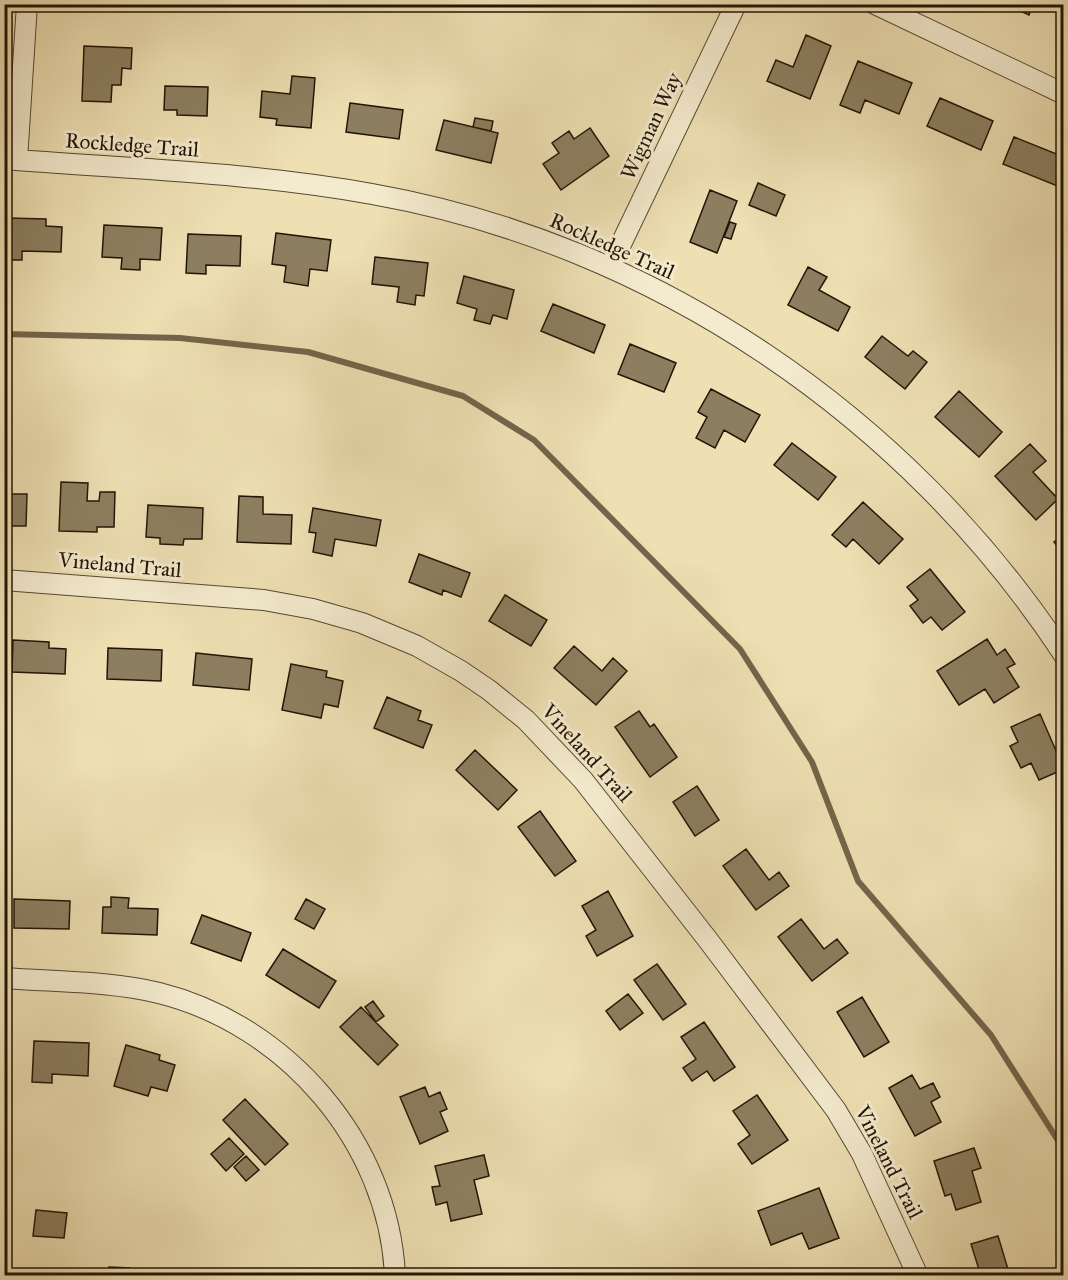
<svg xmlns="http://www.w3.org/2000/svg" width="1068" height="1280" viewBox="0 0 1068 1280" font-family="'IM FELL Great Primer',serif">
<rect width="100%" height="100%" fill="#eee0b3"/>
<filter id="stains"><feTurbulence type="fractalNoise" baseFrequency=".00333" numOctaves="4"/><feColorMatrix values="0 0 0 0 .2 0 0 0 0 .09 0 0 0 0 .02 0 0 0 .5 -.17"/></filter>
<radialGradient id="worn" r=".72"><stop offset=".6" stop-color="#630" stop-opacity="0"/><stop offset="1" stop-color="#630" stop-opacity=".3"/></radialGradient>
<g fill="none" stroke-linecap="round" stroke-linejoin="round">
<!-- stream -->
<path stroke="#73654a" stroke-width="6" d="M4,334L180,338L308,352L463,396L534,440L740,649L812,762L858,881L991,1035L1064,1150"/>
</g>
<!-- building -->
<path fill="#8c7f60" stroke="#221506" stroke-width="1.5" d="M1005,4H1033L1029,15Z
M806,35L831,46L810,99L767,81L776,60L793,67Z
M84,46L132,48L131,69L122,68L121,85H112L111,102L82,101Z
M858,61L912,83L899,114L865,100L860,113L840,105Z
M292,76L315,78L311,128L276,125L277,119L260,117L262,91L290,94Z
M165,86L208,87L207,116L177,115V110H164Z
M940,98L993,121L981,150L927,126Z
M350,103L403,110L399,139L346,132Z
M475,118L493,121L491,131L473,127Z
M444,120L498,133L491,163L436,150Z
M590,128L609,156L561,190L543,164L559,153L552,143L569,131L574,139Z
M1014,137L1064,157V178L1060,187L1003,164Z
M758,183L785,195L776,216L749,205Z
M710,190L737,201L717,253L690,242Z
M7,218L46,219V226L62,227L61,252L22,251V260H5Z
M730,222L736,224L731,239L724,237Z
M104,225L162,228L160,260L140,259V270L121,269L122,258L102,257Z
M276,233L331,240L327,271L310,269L308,286L284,282L286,266L272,264Z
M188,234L241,236L240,266L206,265V274L186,273Z
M375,257L428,263L424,296L416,295L415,305L397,302L399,287L372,284Z
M808,267L827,277L819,290L850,307L838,331L788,305Z
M464,276L514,290L507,319L493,315L490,324L474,320L477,309L457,303Z
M553,304L605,325L594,353L541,331Z
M882,336L908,356L913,351L927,362L905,389L865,357Z
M630,344L676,363L664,392L618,374Z
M711,389L760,415L745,442L724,430L715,448L696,438L707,417L698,412Z
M959,391L1002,432L979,457L935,417Z
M792,443L836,477L818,500L774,465Z
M1030,444L1046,461L1033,472L1058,499L1036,520L995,476Z
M61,482L88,483L87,501H99L100,492H115L114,527H97V532L59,531Z
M4,494H27L26,526H4Z
M239,496L263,497V514L292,515L291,544L237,542Z
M863,502L903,539L879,564L853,539L846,547L832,535Z
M148,505L203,508L202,539H184L183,545L160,544V538L146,537Z
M313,508L381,520L376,546L335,539L332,556L313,552L316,533L309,532Z
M1064,535V555L1054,542Z
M419,554L470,573L461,597L443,590L442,595L409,582Z
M930,569L965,612L942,630L931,617L923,623L910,606L918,600L907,587Z
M505,595L547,620L531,646L489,621Z
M987,639L997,655L1005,649L1015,664L1007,668L1019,687L994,703L985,689L959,705L937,671Z
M13,640L49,642V648L66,649L65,674L12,672Z
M574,646L602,671L613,658L627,671L596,705L554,668Z
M108,648L162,650L161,681L107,679Z
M196,653L252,659L249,690L193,685Z
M291,664L327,671L326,677L343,681L338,707L324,704L321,718L282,710Z
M387,697L421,711L418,720L432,725L423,748L374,728Z
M639,711L650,727L654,724L677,757L650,777L615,727Z
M1040,714L1064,769L1039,780L1031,763L1021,768L1010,746L1018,742L1011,727Z
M475,750L517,790L498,810L456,770Z
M697,786L719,820L695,836L673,802Z
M540,811L576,861L555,876L518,827Z
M746,849L769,880L779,872L789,886L756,910L723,866Z
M608,891L633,936L597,956L586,936L596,930L582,906Z
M111,897L129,898L128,908L158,909L157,935L102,933L103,907H111Z
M14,899L70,901L69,929L14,928Z
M306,899L325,909L314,929L295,919Z
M202,915L251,933L241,961L191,943Z
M801,919L824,949L837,939L848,953L812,981L778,937Z
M283,949L336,981L319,1008L266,975Z
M657,964L686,1004L663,1020L634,980Z
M628,994L643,1013L620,1030L606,1011Z
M862,997L889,1042L864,1057L837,1012Z
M373,1001L384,1016L376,1022L365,1007Z
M361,1007L398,1045L378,1065L340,1027Z
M704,1022L735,1067L714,1081L707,1071L692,1081L683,1068L696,1059L681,1037Z
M34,1041L89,1043L88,1076L52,1074V1083L32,1082Z
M126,1045L160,1055L159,1060L175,1065L167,1091L151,1087L148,1096L114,1086Z
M912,1075L920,1089L933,1083L940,1097L931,1102L941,1122L915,1136L889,1088Z
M425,1087L429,1097L440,1092L447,1109L440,1112L448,1131L420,1144L400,1097Z
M757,1095L788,1140L752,1164L738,1144L750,1135L733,1111Z
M245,1099L288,1144L265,1165L223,1120Z
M229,1138L244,1154L226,1171L211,1154Z
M974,1148L981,1168L972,1171L981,1202L956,1210L951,1194L945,1196L934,1161Z
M484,1155L489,1176L474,1180L482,1214L451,1221L447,1202L436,1205L432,1187L440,1186L435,1166Z
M246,1156L259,1170L246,1181L234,1167Z
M819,1188L839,1238L809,1249L802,1233L771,1245L758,1211Z
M36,1210L67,1213L64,1238L33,1236Z
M998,1236L1010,1276H981L971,1244Z
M109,1267L130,1268V1276H108Z"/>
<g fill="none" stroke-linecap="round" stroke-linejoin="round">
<defs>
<path id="street" d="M875,4L1064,94
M4,159C127,169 251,172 372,194C654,244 907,416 1064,655
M17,160L27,4
M610,267L736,4
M4,580L264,600L313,609L362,623L417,646L461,671L489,690L526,720L583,780L708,940L836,1110L862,1154L918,1276
M4,978C55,982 110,981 159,993C287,1025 389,1143 395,1276"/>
</defs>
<!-- street casing -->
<use href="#street" stroke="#554831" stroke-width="22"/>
<!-- street -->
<use href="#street" stroke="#f4ebce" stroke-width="20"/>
</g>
<g text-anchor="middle" stroke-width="6" stroke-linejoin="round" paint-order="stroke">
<!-- street labels -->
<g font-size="21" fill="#221506" stroke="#f4ebce">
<text transform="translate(651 126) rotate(-65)" y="7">Wigman Way</text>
<text transform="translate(132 145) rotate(4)" y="7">Rockledge Trail</text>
<text transform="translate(612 246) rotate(24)" y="7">Rockledge Trail</text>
<text transform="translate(120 565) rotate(5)" y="7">Vineland Trail</text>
<text transform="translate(587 753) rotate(48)" y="7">Vineland Trail</text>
<text transform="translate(889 1162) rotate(63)" y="7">Vineland Trail</text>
</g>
</g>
<!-- margin -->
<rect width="1068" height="1280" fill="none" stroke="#eee0b3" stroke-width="24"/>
<rect x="6" y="6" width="1056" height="1268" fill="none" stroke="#221506" stroke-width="3"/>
<rect x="12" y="12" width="1044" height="1256" fill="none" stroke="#221506" stroke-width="1.5"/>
<rect width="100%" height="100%" filter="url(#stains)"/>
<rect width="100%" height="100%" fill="url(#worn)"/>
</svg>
